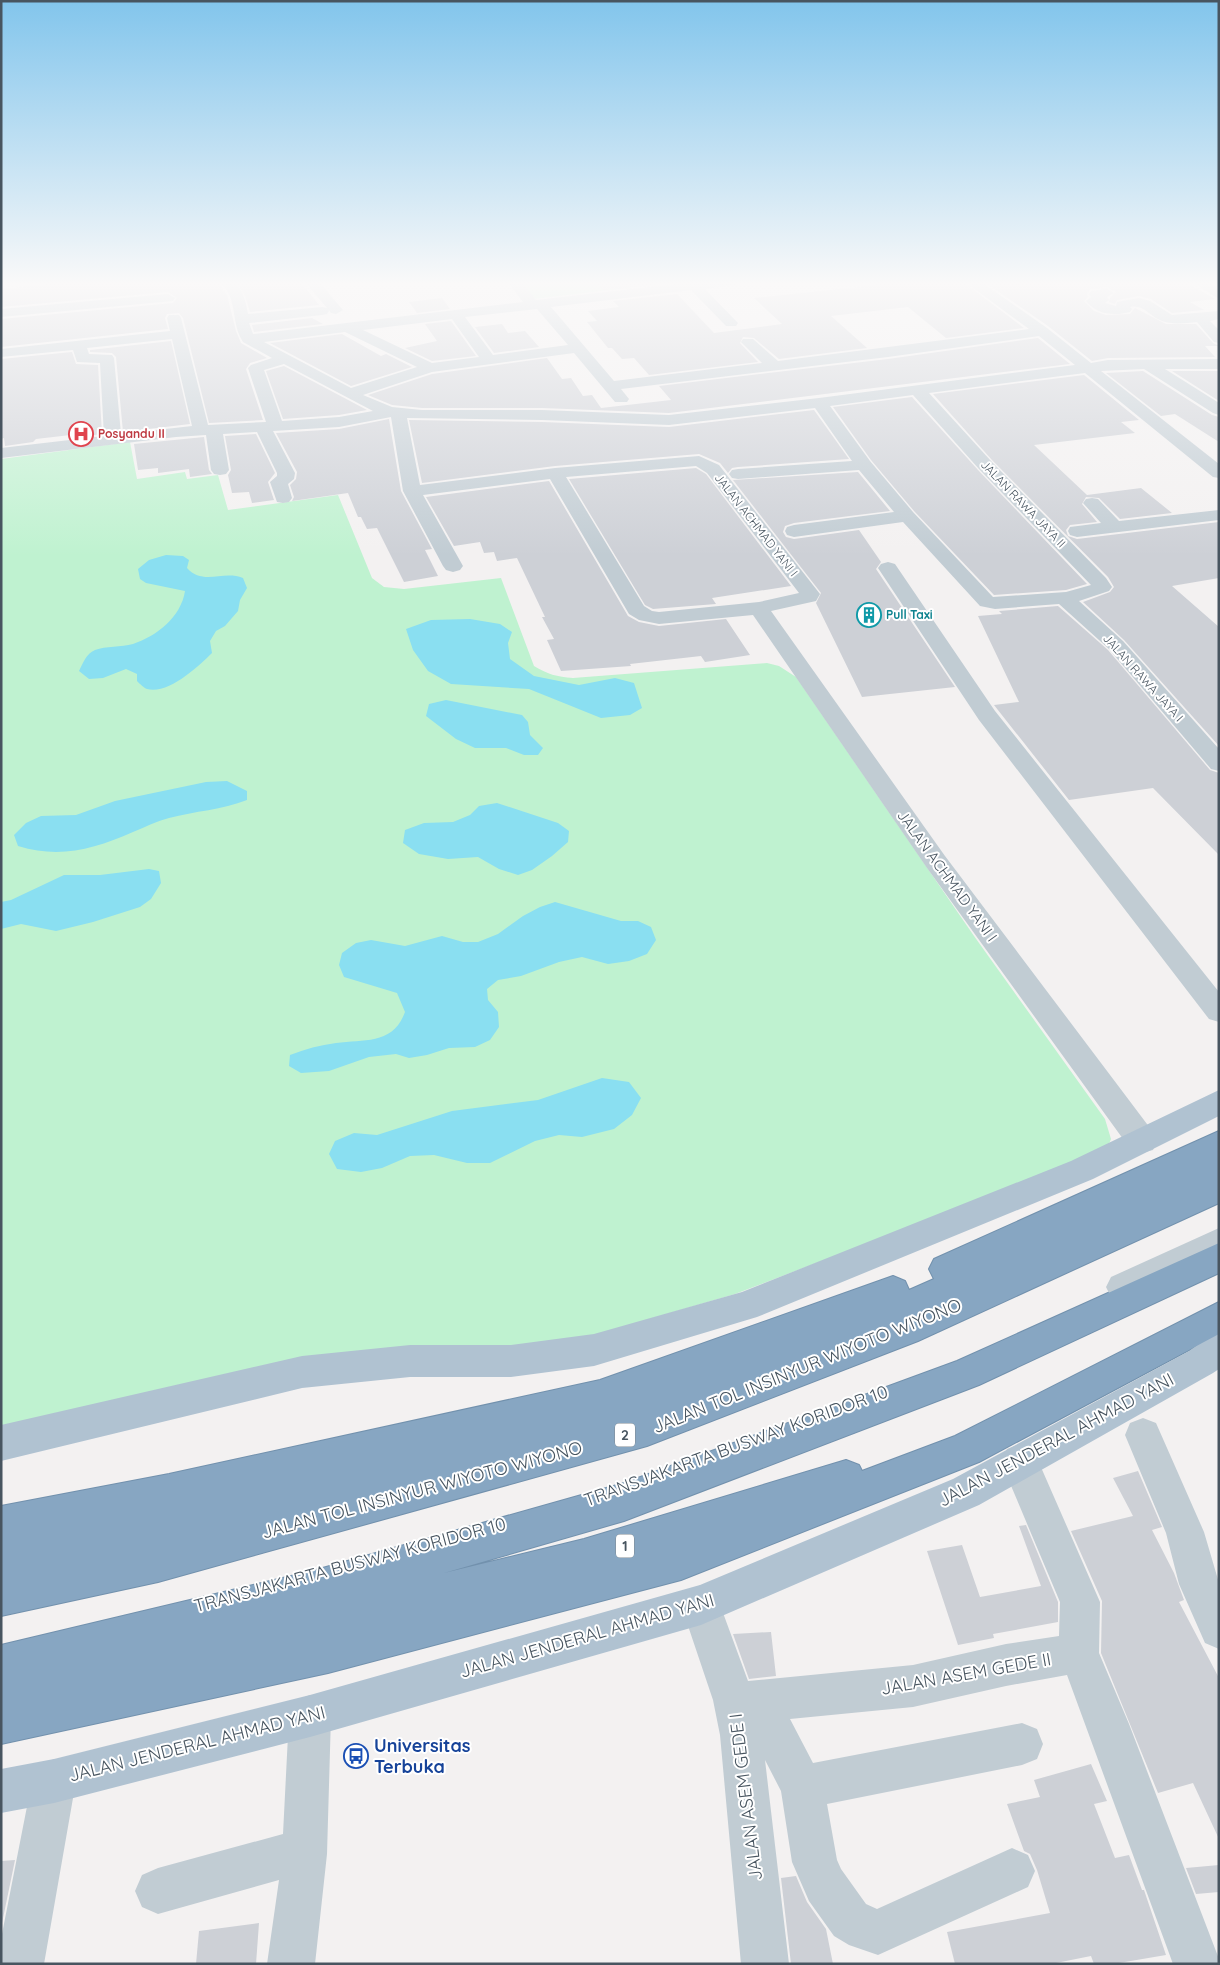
<svg xmlns="http://www.w3.org/2000/svg" width="1220" height="1965" viewBox="0 0 1220 1965" font-family="Quicksand,sans-serif">
<rect width="100%" height="100%" fill="#f3f1f1"/>
<!-- green -->
<path fill="#bff2d0" d="M519,281H686L533,299Z
M130,442L137,479L185,472L187,479L218,475L228,510L338,495L372,578L384,587L404,589L501,578L534,666C547,674 557,677 573,678L767,663L779,666L796,677L974,936L1105,1119L1111,1139L1106,1151L1076,1164L735,1294L598,1334L1,1434V459Z"/>
<!-- water -->
<path fill="#8adff1" d="M166,555L183,556L189,560L187,568C203,586 223,570 243,578L247,588L240,600L238,611L225,626L216,631L210,641L212,653C199,666 168,695 147,689C144,688 140,684 137,681V674L126,669L103,678L89,679L79,671C83,663 86,654 95,650C106,646 121,647 133,644C157,636 181,617 185,591L146,583L140,579L138,569L149,560Z
M470,619L500,624L512,632L508,643L510,659L534,676L579,685L615,678L634,683L642,708L630,715L601,718L529,689L451,684L428,671L413,650L406,629L431,620Z
M446,700L522,715L528,722L530,735L543,748L538,755H524L506,748H475L456,739L426,716L429,704Z
M227,781L247,791V800C222,810 195,811 169,818C157,821 145,827 133,832C94,849 60,859 18,846L14,835L26,823L41,816L76,815L115,801L206,782Z
M497,803L558,823L569,831L568,842L552,856L532,870L518,875L499,869L478,857L448,859L419,854L403,843L405,830L424,823L453,822L470,815L479,806Z
M149,869L159,871L161,883L151,899L140,907L93,922L56,931L21,924L1,929V902L11,900L64,875H100Z
M555,902L621,921H638L651,927L656,940L647,954L629,961L608,964L582,957L559,962L521,976L498,980L487,989L488,1000L498,1012L499,1027L490,1040L475,1047L449,1048L427,1055L409,1058L396,1054L369,1057L329,1071L301,1073L289,1066L290,1055C305,1049 320,1045 336,1043C365,1039 393,1045 405,1012L397,993L344,977L339,965L342,953L356,943L371,940L405,946L442,936L463,942H478L498,934L523,916L540,907Z
M602,1078L629,1082L641,1098L632,1115L614,1129L582,1137L559,1135L535,1141L490,1163H467L434,1155L410,1156L382,1168L361,1172L337,1169L329,1154L335,1141L354,1133L377,1135L452,1111L538,1100Z"/>
<!-- building -->
<path fill="#cdd0d6" d="M74,281H217L227,295L236,331L241,343L267,358L250,363L246,369L263,420L209,423L183,318L179,313L167,314L165,318L168,329L1,347V319L173,303L177,298L168,292L1,307V289Z
M236,281H300L319,305L250,312L245,296Z
M595,281H665L667,283L603,290Z
M871,281H962L1024,328L946,338L908,307L831,316L867,348L779,359L754,338L743,337L740,343L758,362L649,375L634,358L622,359L612,348H608L587,322L597,321L588,311L619,307L613,301L677,294L714,333L782,324L754,298L877,285Z
M983,281H1184L1215,299L1190,302L1204,310L1172,313L1151,299L1139,296L1117,300L1115,304L1109,302L1110,298L1116,292L1107,287L1091,289L1087,293L1088,297L1084,301L1094,311L1106,315L1130,314L1135,308L1166,324H1196L1213,343L1219,346H1205L1215,357L1108,358L1092,361L1048,326Z
M442,298L450,309L417,313L409,302Z
M312,318L323,324L254,332L252,325Z
M451,321L476,356L432,361L405,348L437,341L425,324Z
M502,324L508,333L525,331L539,347L494,353L475,327Z
M342,334L381,356L386,354L412,367L351,386L270,343Z
M1038,338L1070,364L669,413L542,408H422L392,405L368,395L432,374L547,358L562,379L571,378L583,396L592,395L601,408L671,400L659,386L888,359Z
M171,341L190,424L123,432L116,357L112,353L90,352V350Z
M72,352L76,364L98,365L102,434L79,437V434L36,439L33,442L5,446L4,438L1,439V359Z
M284,366L367,410L339,415L283,419L266,371Z
M1143,371L1212,415L1219,417V442L1175,414L1161,416L1106,373Z
M1172,371H1219V401Z
M1084,375L1139,420L1121,422L1135,433L1034,445L1087,495L1141,488L1172,513L1120,519L1099,498L1086,497L1082,504L1097,522L1070,525L1066,530L1068,536L1077,539L1219,522V578L1172,586L1219,627V746L1124,640L1083,602L1110,592L1114,587L1108,577L992,460L933,394Z
M912,397L978,470L1087,584L1066,590L994,595L914,511L871,460L833,407Z
M814,410L849,459L738,467L732,468L728,473L720,463L699,454L555,466L422,483L409,420L542,422L669,427Z
M389,419L401,491L432,549L425,550L438,576L404,582L377,528L367,529L361,517H358L348,493L292,501L294,497L290,485L296,479L297,472L276,433L339,429Z
M256,434L275,473L268,482L274,500L252,503L249,492L232,493L228,475L231,470L225,436Z
M204,437L209,470L212,474L190,477L189,469L158,473V468L138,470L134,444Z
M696,468L706,474L791,586L712,598L716,604L653,609L645,605L569,479Z
M858,472L890,511L794,523L785,526L783,532L786,537L794,539L859,530L881,562L876,569L955,687L862,697L816,603L821,593L733,480Z
M549,481L628,616L639,622L659,626L726,619L750,655L705,662L701,656L630,664L631,666L561,671L547,640L554,639L542,617H545L517,558L497,561L494,552L484,553L480,542L454,546L426,497Z
M1058,606L1108,650L1210,770L1219,773V855L1153,788L1069,800L994,705L1019,702L978,616L1002,614L999,611Z
M1138,1471L1162,1527L1152,1530L1174,1573L1184,1600L1179,1602L1219,1678V1839L1193,1783L1158,1793L1101,1653L1102,1601L1071,1531L1133,1516L1113,1478Z
M1026,1525L1058,1602V1622L993,1634L994,1638L958,1645L927,1551L962,1545L980,1597L1041,1586L1019,1526Z
M771,1632L776,1676L749,1679L733,1634Z
M1091,1764L1107,1801L1094,1804L1115,1858L1129,1855L1142,1890H1144L1166,1955L1113,1964H1094L1091,1956L1051,1964H955L947,1932L1050,1913L1037,1870L1030,1854L1024,1851L1007,1804L1040,1797L1034,1780Z
M15,1860L1,1928V1861Z
M1219,1865V1892L1196,1894L1186,1868Z
M796,1876L807,1902L826,1929L833,1964H791L781,1878Z
M259,1923L256,1964H196L199,1931Z"/>
<g fill="none" stroke-linecap="round" stroke-linejoin="round">
<defs>
<path id="highway" d="M1219,1131V1203L918,1341L647,1446L158,1582L1,1616V1506L169,1474L600,1380L893,1276L905,1281L909,1290L934,1279L929,1269L934,1259Z
M1219,1243V1273L979,1385L624,1521L444,1573L584,1539L846,1460L859,1465L862,1471L955,1436L1219,1302V1334L979,1462L681,1580L328,1673L1,1744V1645L312,1571L624,1483L957,1361Z"/>
</defs>
<!-- highway casing -->
<use href="#highway" stroke="#7291ad" stroke-width="2"/>
<!-- minor -->
<path fill="#c1ccd3" fill-rule="evenodd" d="M219,281H234C243,290 246,302 248,314L322,307L327,308L304,281H318L343,310L336,314L331,313L328,309L329,311L327,314L322,315L249,323L253,334L523,302L507,281H521L536,300L685,283L683,281H742L735,285L705,289L738,323L736,326H726L691,290L551,307L614,381L762,363L741,342L743,339H753L778,361L1029,329L964,281H980L1047,328L1091,363L1108,360L1219,359V369H1165L1219,403V415L1213,413L1144,369L1101,371L1219,464V478L1213,477L1085,373L929,393L991,461L1106,578L1112,587L1109,591L1079,601L1123,641L1219,749V771L1211,769L1109,649L1059,604L995,609L980,606L903,522L794,537L787,535L785,531L787,527L794,525L894,512L859,470L738,479L732,478L729,474L732,470L738,469L852,461L815,408L669,425L542,420L407,418L420,485L555,468L699,456L719,465L820,594L816,601L771,611L945,856L1153,1132L1157,1141L1153,1150L1142,1153L1131,1150L927,868L753,615L659,624L639,620L629,614L550,479L423,495L463,566L460,570L453,572L446,570L443,566L403,491L391,417L339,427L273,431L295,473L294,479L288,484L292,498L289,502L283,503L277,502L270,482L277,476V473L257,432L223,434L229,470L226,474L220,475L214,474L211,470L206,435L176,437L1,458V448L104,436L100,363L77,362L73,350L1,357V349L170,331L167,318L169,315H179L181,318L208,425L266,422L248,368L251,365L272,358L243,342C233,327 236,310 229,294C227,289 223,286 219,281ZM537,309L568,345L493,355L465,317ZM452,319L479,357L432,363L363,330ZM345,332L417,367L351,388L264,342ZM1039,336L1075,365L819,398L669,415L542,410H422L392,407L363,395L432,372L574,353L615,402H627L629,399L621,389L888,357ZM172,339L192,426L121,434L114,358L112,355L89,354L87,348ZM284,364L373,411L339,417L282,421L264,370ZM913,395L979,469L1091,585L1066,592L993,597L913,512L870,461L830,406ZM696,466L707,473L799,593L759,602L659,612L652,611L644,606L566,477Z
M1190,281H1206L1219,289V299Z
M1107,289L1114,293L1107,297L1109,300L1105,303L1116,306L1117,302L1139,298L1150,301L1172,315L1219,311V319L1210,321L1219,330V343L1214,342L1197,322C1185,323 1174,325 1162,321C1150,317 1144,304 1130,307L1132,309L1130,312C1114,316 1097,315 1086,301L1091,297L1089,294L1091,291Z
M168,294L175,298L173,301L1,317V309Z
M1092,498L1098,499L1119,521L1219,510V520L1077,537L1070,535L1068,531L1070,527L1101,523L1083,503L1086,499Z
M888,562L895,564L995,711L1219,992V1022L1209,1019L979,720L878,568L881,564Z
M1219,1228V1258L1135,1297L1123,1302L1111,1297L1106,1287L1111,1277Z
M1143,1418L1156,1423L1204,1532L1219,1583V1649L1205,1643L1179,1584L1166,1533L1125,1435L1130,1423Z
M1020,1444L1033,1449L1100,1602L1099,1653L1129,1724L1219,1959V1964H1173L1067,1675L1006,1686L913,1707L790,1719L813,1763L1022,1723L1037,1729L1043,1744L1037,1759L1022,1765L827,1804L837,1860L841,1869L866,1904L877,1909L1012,1848L1028,1855L1035,1871L1028,1887L878,1955L849,1945L834,1936L809,1901L792,1862L781,1791L765,1760L789,1964H741L720,1735L713,1700L681,1605L687,1591L701,1585L715,1591L748,1681L913,1665L1006,1644L1059,1636L1060,1602L1001,1462L1007,1449Z
M310,1695L325,1701L331,1716L327,1854L315,1964H267L279,1880L158,1914L142,1907L135,1891L142,1875L158,1868L283,1834L289,1716L295,1701Z
M54,1759L69,1766L76,1781L44,1964H1V1939L32,1781L39,1766Z"/>
<!-- major -->
<path fill="#b0c2d1" fill-rule="evenodd" d="M1219,1090V1116L1093,1179L757,1317L594,1366L511,1377H410L302,1388L1,1461V1425L302,1356L410,1345H511L594,1334L742,1292L1071,1161Z
M1219,1333V1369L1213,1373L979,1505L701,1625L310,1737L54,1803L1,1813V1769L54,1759L310,1695L700,1585L953,1479L1189,1351L1207,1338Z"/>
<!-- highway -->
<use href="#highway" fill="#87a6c2" fill-rule="evenodd"/>
</g>
<!-- sky -->
<linearGradient id="sky" x2="0" y2="1"><stop stop-color="#82c5ec"/><stop offset="0.51" stop-color="#faf9f9"/><stop offset="1" stop-color="#faf9f9" stop-opacity="0"/></linearGradient>
<rect width="1220" height="556" fill="url(#sky)"/>
<!-- icons -->
<defs>
<symbol id="hospital-ring" viewBox="-11 -11 22 22"><circle r="9.5" fill="#fff" stroke="#e0444e" stroke-width="1.5"/><path d="M-5-5h3v3.5h4V-5h3V5h-3V1.5h-4V5h-3Z" fill="#e0444e"/></symbol>
<symbol id="building-ring" viewBox="-11 -11 22 22"><circle r="9.5" fill="#fff" stroke="#0f9aa8" stroke-width="1.5"/><path d="M-4-6H4V6H1V3H-1V6H-4ZM-2.5-4.3h1.7v1.8h-1.7ZM.8-4.3h1.7v1.8H.8ZM-2.5-1h1.7V.8h-1.7ZM.8-1h1.7V.8H.8Z" fill="#0f9aa8"/></symbol>
<symbol id="bus-ring" viewBox="-11 -11 22 22"><circle r="9.5" fill="#fff" stroke="#1a4fb4" stroke-width="1.5"/><path d="M-5-6H5V4H4V6H2V4H-2V6H-4V4H-5ZM-3.5-4V0h7V-4ZM-3.5 1.2v1.5H-2V1.2ZM2 1.2v1.5H3.5V1.2Z" fill="#1a4fb4"/></symbol>
</defs>
<g fill-rule="evenodd">
<use href="#hospital-ring" x="67" y="420" width="28" height="28"/>
<use href="#building-ring" x="855" y="601" width="28" height="28"/>
<use href="#bus-ring" x="342" y="1742" width="28" height="28"/>
</g>
<g text-anchor="middle" stroke-width="4" stroke-linejoin="round" paint-order="stroke">
<!-- far-health labels -->
<g font-size="12" font-weight="bold" fill="#be3a42" stroke="#fff" text-anchor="start">
<text x="98" y="438">Posyandu II</text>
</g>
<!-- far-street labels -->
<g font-size="12" fill="#485560" stroke="#fff">
<text transform="translate(1023 504) rotate(46)" y="4">JALAN RAWA JAYA II</text>
<text transform="translate(756 525) rotate(52)" y="4">JALAN ACHMAD YANI I</text>
<text transform="translate(1143 678) rotate(48)" y="4">JALAN RAWA JAYA I</text>
</g>
<!-- far-culture labels -->
<g font-size="12" font-weight="bold" fill="#0d838f" stroke="#fff" text-anchor="start">
<text x="886" y="619">Pull Taxi</text>
</g>
<!-- shield labels -->
<g fill="#fff" stroke="#7f8890" stroke-width="1">
<rect x="615" y="1423.5" width="20" height="23" rx="4"/>
<rect x="616" y="1534.5" width="18" height="23" rx="4"/>
</g>
<g font-size="14" font-weight="bold" fill="#485560">
<text x="625" y="1440">2</text>
<text x="625" y="1551">1</text>
</g>
<!-- street labels -->
<g font-size="15" fill="#485560" stroke="#fff">
<text transform="translate(947 876) rotate(54)" y="5">JALAN ACHMAD YANI I</text>
</g>
<!-- near-street labels -->
<g font-size="18" fill="#485560" stroke="#fff">
<text transform="translate(807 1366) rotate(-22)" y="6">JALAN TOL INSINYUR WIYOTO WIYONO</text>
<text transform="translate(1056 1440) rotate(-28)" y="6">JALAN JENDERAL AHMAD YANI</text>
<text transform="translate(736 1446) rotate(-20)" y="6">TRANSJAKARTA BUSWAY KORIDOR 10</text>
<text transform="translate(422 1490) rotate(-15)" y="6">JALAN TOL INSINYUR WIYOTO WIYONO</text>
<text transform="translate(350 1565) rotate(-15)" y="6">TRANSJAKARTA BUSWAY KORIDOR 10</text>
<text transform="translate(587 1636) rotate(-16)" y="6">JALAN JENDERAL AHMAD YANI</text>
<text transform="translate(966 1674) rotate(-10)" y="6">JALAN ASEM GEDE II</text>
<text transform="translate(197 1744) rotate(-14)" y="6">JALAN JENDERAL AHMAD YANI</text>
<text transform="translate(746 1797) rotate(-97)" y="6">JALAN ASEM GEDE I</text>
</g>
<!-- near-transit labels -->
<g font-size="18" font-weight="bold" fill="#164399" stroke="#fff" text-anchor="start">
<text x="374" y="1752">Universitas<tspan x="374" dy="21">Terbuka</tspan></text>
</g>
</g>
<!-- border -->
<rect width="1220" height="1965" fill="none" stroke="#485560" stroke-width="5"/>
</svg>
